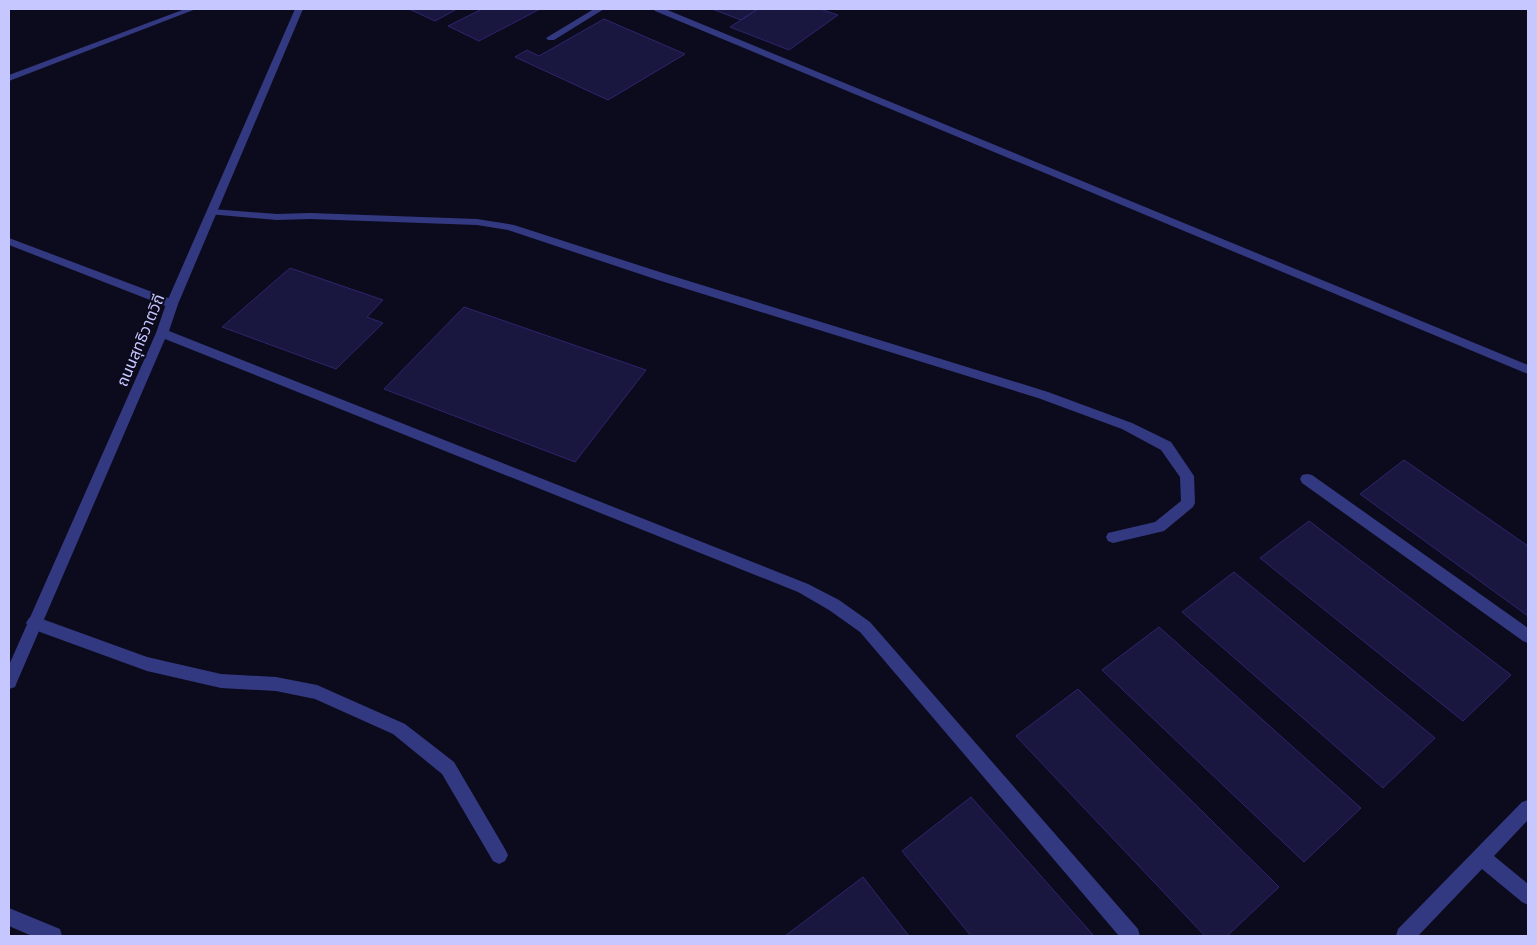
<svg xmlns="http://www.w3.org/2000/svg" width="1537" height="945" viewBox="0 0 1537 945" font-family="'Archivo Narrow','Noto Sans Thai',sans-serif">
<rect width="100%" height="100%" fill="#0c0b1e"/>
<!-- building -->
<path fill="#191640" stroke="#2c266d" d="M409,9H457L435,21Z
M482,9H540L479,41L448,26Z
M712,9H758L741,20Z
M758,9H820L838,15L789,50L730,27Z
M604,19L685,54L608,100L515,57L527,50L539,56Z
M290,268L383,300L367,317L383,323L336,369L222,327Z
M464,307L646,370L575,462L384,389Z
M1404,460L1528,546V616L1360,494Z
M1309,521L1511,675L1463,721L1260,558Z
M1234,572L1435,738L1383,788L1182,612Z
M1159,627L1361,808L1304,862L1102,670Z
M1078,689L1279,887L1227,936H1205L1016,736Z
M971,797L1094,936H971L902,851Z
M863,877L909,936H785Z"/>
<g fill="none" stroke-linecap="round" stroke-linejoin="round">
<!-- service -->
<path fill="#333980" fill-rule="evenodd" d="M594,9H604L554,40H548L546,38Z
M212,209L277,214L310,213L477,219L514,225L666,274L1048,392L1132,423L1171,442L1194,476L1195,503L1193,507L1164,531L1113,543L1108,541L1106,537L1108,533L1155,522L1181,501L1180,477L1161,450L1122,429L1038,398L658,280L508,230L477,225L310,219L277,220L208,214L207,212Z
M9,238L176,301L178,304L176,307H168L9,245Z
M34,616L147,657L221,674L276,677L317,685L405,724L454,762L505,849L508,855L505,861L499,864L493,861L442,774L393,734L315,699L276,691L221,688L147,671L29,628L26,623L29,618Z
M9,908L60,929L62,936H32L9,926Z"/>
<!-- minor -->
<path fill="#333980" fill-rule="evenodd" d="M185,9H196L9,81V75Z
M295,9H303L178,304L169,331L808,584L839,600L870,622L1138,929L1140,936H1119L860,632L829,610L798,592L165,339L17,682L15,687L9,689V665L156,333L166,304Z
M654,9H665L1528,365V374L655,11Z
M1307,474L1312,475L1528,628V643L1523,641L1302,483L1300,479L1302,475Z
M1528,800V820L1494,856L1528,884V905L1522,902L1482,869L1418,936H1396L1398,929L1522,802Z"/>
</g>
<g text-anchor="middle" stroke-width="4" stroke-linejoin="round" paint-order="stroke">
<!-- street labels -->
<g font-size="16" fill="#c7c7ff" stroke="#0c0b1e">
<text transform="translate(140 340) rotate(-67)" y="6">ถนนสุทธิวาตวิถี</text>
</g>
</g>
<!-- border -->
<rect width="1537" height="945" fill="none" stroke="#c7c7ff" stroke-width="20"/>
</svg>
